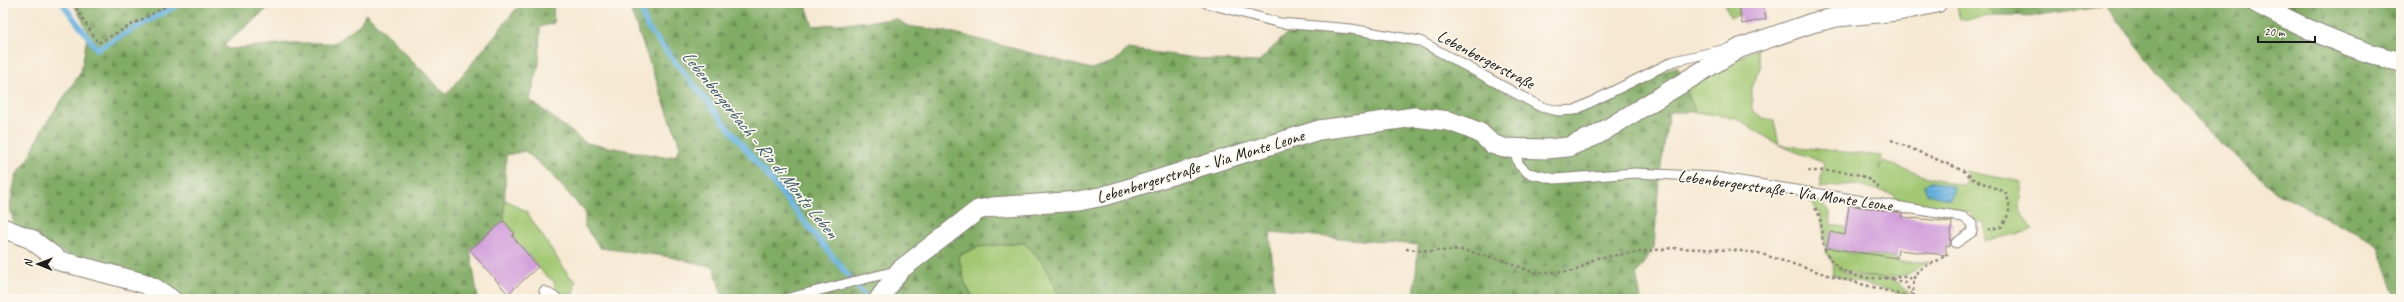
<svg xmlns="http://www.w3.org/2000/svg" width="2404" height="302" viewBox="0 0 2404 302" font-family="Caveat,sans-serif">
<defs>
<pattern id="forest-firs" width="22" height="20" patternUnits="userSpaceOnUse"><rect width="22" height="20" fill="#81ac65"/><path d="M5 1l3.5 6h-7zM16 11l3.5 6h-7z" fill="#698b52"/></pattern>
<pattern id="water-rules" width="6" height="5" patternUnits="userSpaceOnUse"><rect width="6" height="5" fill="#67b2e0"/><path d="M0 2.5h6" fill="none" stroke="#5998c0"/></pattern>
</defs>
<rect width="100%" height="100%" fill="#fbf7ec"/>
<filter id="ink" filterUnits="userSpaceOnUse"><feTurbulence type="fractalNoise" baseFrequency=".025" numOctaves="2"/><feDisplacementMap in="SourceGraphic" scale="8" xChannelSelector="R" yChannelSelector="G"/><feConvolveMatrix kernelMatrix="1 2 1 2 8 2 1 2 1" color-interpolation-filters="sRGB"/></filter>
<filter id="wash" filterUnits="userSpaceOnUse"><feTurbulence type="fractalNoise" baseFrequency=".012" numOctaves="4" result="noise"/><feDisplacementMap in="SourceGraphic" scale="16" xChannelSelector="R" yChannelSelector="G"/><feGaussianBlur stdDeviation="0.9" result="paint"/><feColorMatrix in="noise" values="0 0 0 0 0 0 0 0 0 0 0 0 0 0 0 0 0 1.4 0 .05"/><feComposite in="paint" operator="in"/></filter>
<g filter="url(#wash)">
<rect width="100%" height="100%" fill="#f6e8d2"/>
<!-- green -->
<path fill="#a2c873" stroke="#5f7248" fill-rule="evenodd" d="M1725,3H1738L1740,15L1730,17Z
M1956,3H1983L1997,15L1960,20Z
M1756,49L1761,66L1752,85V110L1763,118L1774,120L1779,145L1881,156L1879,170L1883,161L1924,176L1965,186L1968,175L1964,171L2022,182L2019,208L2033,230L1985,241L1986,223L1971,220L1972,213L1954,210L1953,215L1893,206L1895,195L1855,184L1819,188L1824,163L1779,145L1736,118L1695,112L1685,85Z
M1802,191L1809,192L1813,199C1827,205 1830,210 1831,225L1846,227L1844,252L1897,258V262H1929C1922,266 1915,271 1907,274C1893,280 1850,277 1838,267C1853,288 1896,264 1910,296L1832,275L1834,263L1826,252L1821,215ZM1830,233L1842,235L1839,250L1827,248Z
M504,199L526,211L569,276L576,281L572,299H558L554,281L545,275L512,236L515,234L504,221Z
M1024,243C1042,258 1053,277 1059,299H975L966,286L958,256L978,247Z"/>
<!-- forest -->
<path fill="url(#forest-firs)" stroke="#4e6440" d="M73,3H274L224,45L229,49L289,43H334L360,24L366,13L446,95L521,3H553L554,23L540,27L539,64L530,100L586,143L665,157L677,155L680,146L628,3H805L813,26L896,19L908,26L955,33L1091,69L1114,62L1128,49L1211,60L1258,62L1293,28L1355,33L1411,41L1515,96L1575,112L1677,66L1695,112H1669L1659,179L1654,248L1636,274L1641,299H1414L1418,245L1270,232L1275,299H1059C1053,277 1042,258 1024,243L978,247L958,256L966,286L975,299H723L714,267L665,256L600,248L585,227V212L549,172L525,151L506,155L504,221L470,250L478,299H153L156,289L115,275L15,231L10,206L16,175L28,160L42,129L81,72L88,31Z
M1983,3H2401V299H2397L2377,244L2279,194L2207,131L2158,74L2106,6L2039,16L1997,15Z"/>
<!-- water -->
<path fill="url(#water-rules)" stroke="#42677e" d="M1930,181L1954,187L1951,200L1927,194L1924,186Z"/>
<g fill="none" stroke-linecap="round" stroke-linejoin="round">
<!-- stream -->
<path stroke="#67b2e0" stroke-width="5.5" d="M62,3L97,49L181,3
M639,3L647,27L867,299"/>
</g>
<g id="blocks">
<!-- building -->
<path fill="#d29fdb" d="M1738,3H1763L1766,19L1742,24Z
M1849,205L1902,213L1901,217L1952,222L1950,246L1946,245V255L1898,250L1897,258L1827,248L1830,232L1845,235Z
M504,221L515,234L512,236L538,267L508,294L470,250Z"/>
</g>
</g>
<g filter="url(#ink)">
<use href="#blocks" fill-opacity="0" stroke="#898277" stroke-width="1"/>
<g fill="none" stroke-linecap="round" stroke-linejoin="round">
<defs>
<path id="service" d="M1206,3L1280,23L1351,29L1420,41L1541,107L1559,111L1575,110L1674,61L1731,48
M1513,148L1519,165L1528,173L1555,179L1635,173L1715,177L1963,217L1972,224V232L1956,243
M544,291L558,299
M785,299L896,271"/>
<path id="minor" d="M2256,3C2302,27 2350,50 2401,62
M3,228L31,239L60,261L143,283L156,289L171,299
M879,299L900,270L978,210L992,207L1079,201L1104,196L1319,130L1415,117L1449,121L1466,127L1480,133L1492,144L1504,148L1547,149L1568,147L1597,135L1740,48L1812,23L1837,17L1898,11L1937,3"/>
</defs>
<!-- service casing -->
<use href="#service" stroke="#898277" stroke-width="11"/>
<!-- minor casing -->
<use href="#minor" stroke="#898277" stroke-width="21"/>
<!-- path -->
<path stroke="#898277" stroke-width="2.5" stroke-dasharray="3 3" stroke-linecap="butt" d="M73,3L98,43L172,3
M1891,140L1964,171L1973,179L2005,192C2012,206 2010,215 2001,227L1986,230
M1808,171C1833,171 1862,168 1880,189
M1815,208C1825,221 1819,238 1826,252C1837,275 1864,280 1888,278C1896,278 1904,275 1912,279
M1406,249L1434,251L1463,250L1505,261L1535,273L1575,271L1596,258L1671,248L1733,250L1758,253L1831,276L1914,298
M1892,279L1905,283L1914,298
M1914,297C1909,263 1925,271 1948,254"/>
<!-- service -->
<use href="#service" stroke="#fff" stroke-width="9"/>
<!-- minor -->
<use href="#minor" stroke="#fff" stroke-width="19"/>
</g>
</g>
<g text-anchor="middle" stroke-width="3.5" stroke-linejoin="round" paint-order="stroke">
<!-- street labels -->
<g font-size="17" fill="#1c1c1c" stroke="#fbf7ec">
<text transform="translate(1486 59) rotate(28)" y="6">Lebenbergerstraße</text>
<text transform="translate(1200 166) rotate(-17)" y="6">Lebenbergerstraße - Via Monte Leone</text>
<text transform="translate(1785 190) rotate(8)" y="6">Lebenbergerstraße - Via Monte Leone</text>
</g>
<!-- water labels -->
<g font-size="18" font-style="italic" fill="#3a586a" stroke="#fbf7ec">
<text transform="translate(760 144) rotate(51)" y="6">Lebenbergerbach - Rio di Monte Leben</text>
</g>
</g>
<!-- margin -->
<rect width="2404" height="302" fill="none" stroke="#fbf7ec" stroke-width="16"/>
<!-- north arrow -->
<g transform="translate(38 264) rotate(271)" stroke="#fbf7ec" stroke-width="3" paint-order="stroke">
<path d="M0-3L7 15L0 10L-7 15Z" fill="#1c1c1c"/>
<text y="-6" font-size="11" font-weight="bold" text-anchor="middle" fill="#1c1c1c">N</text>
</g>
<!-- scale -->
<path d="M2258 36v6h57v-6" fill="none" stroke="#1c1c1c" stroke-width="2"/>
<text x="2264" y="36" font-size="12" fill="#1c1c1c" stroke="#fbf7ec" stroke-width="3" paint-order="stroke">20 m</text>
</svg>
